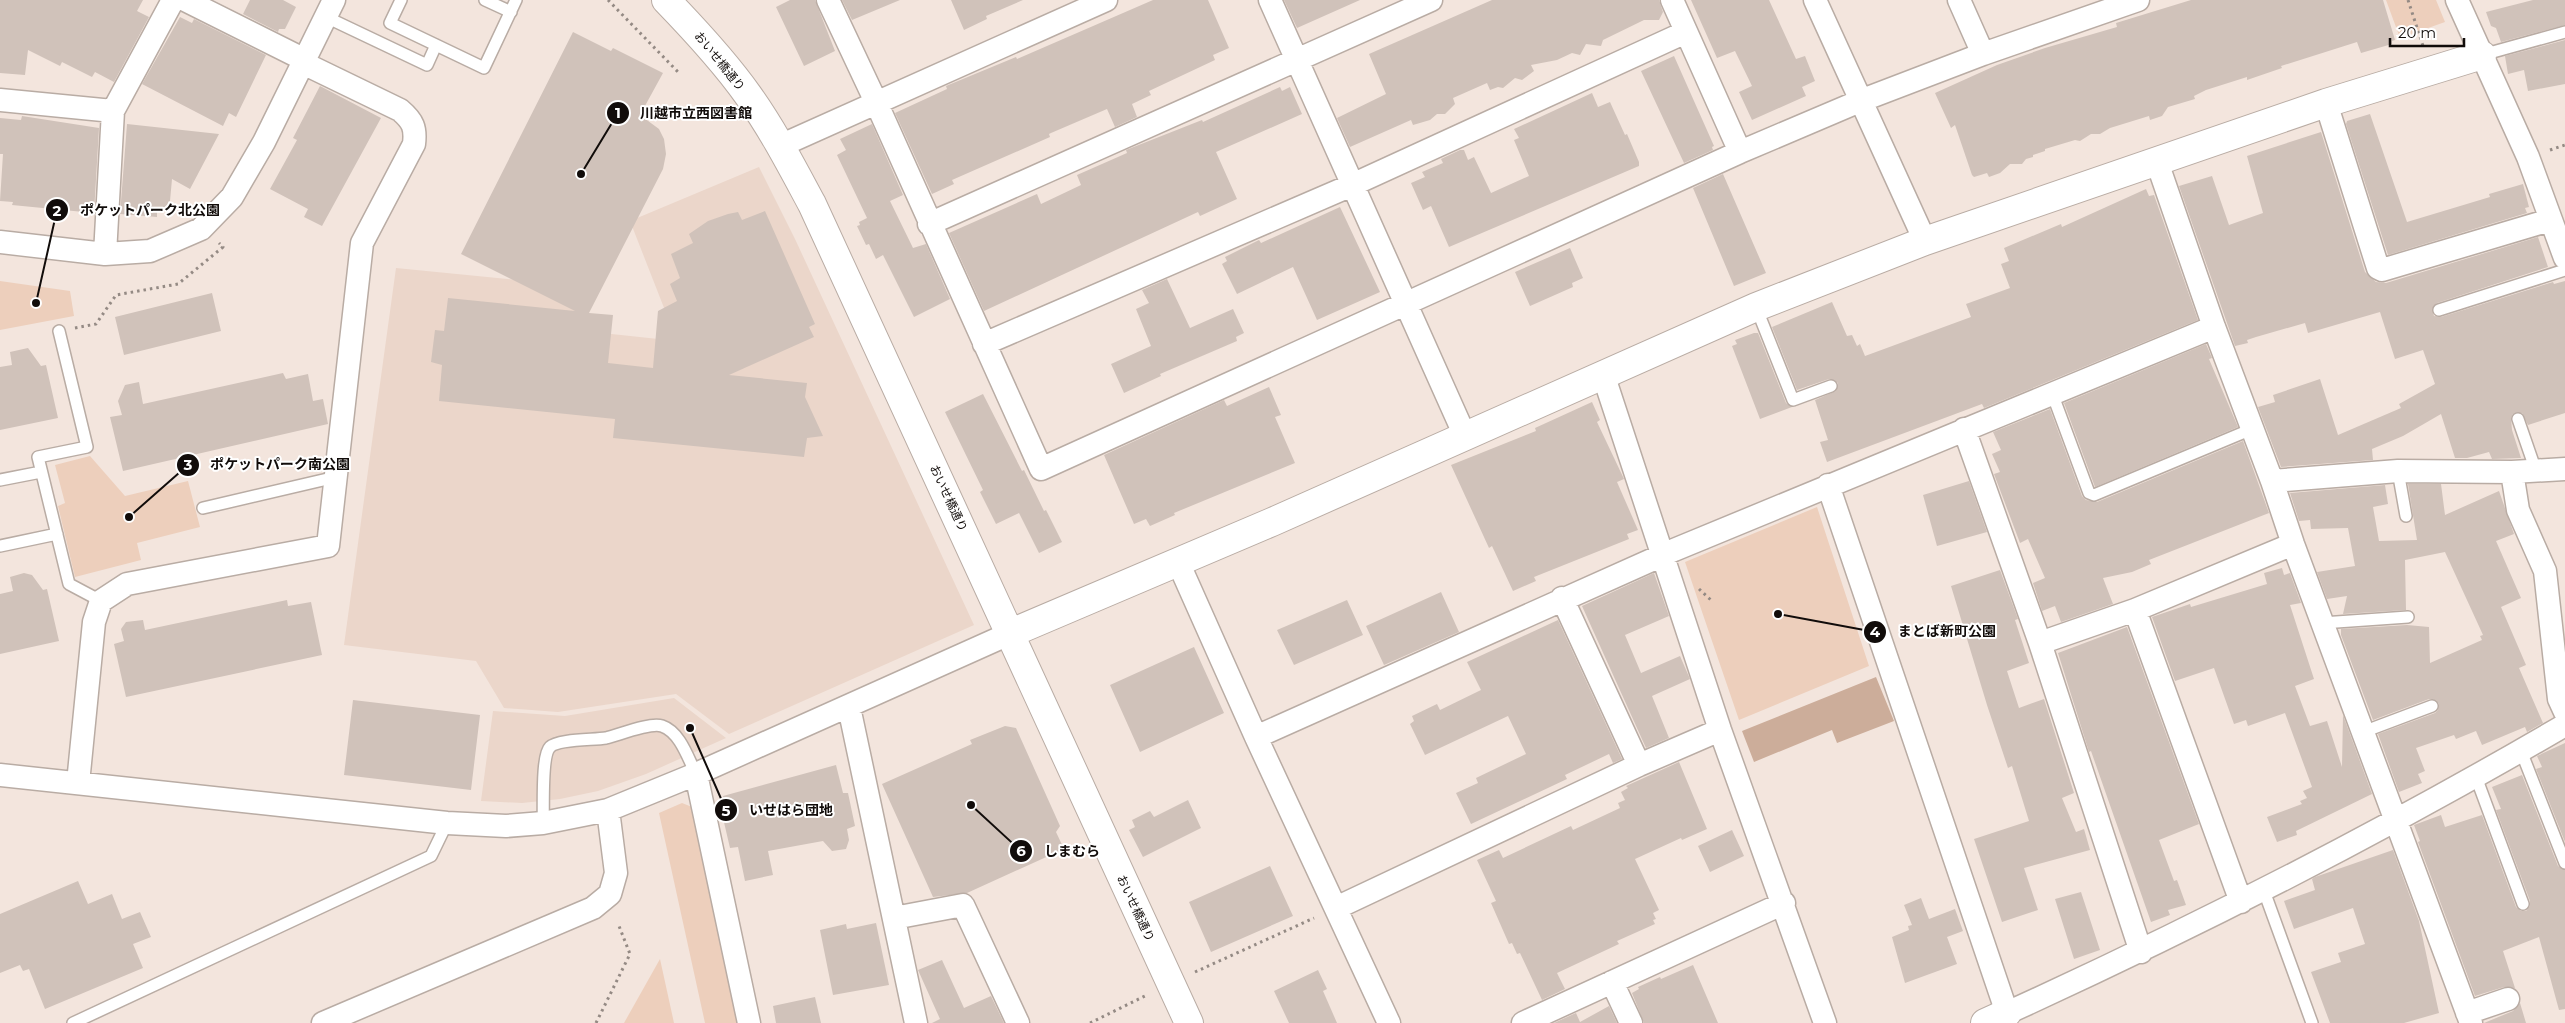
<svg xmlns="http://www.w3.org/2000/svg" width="2565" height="1023" font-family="Montserrat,'Noto Sans JP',sans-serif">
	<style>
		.built { fill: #ebd6ca }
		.green { fill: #edcfbc }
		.forest { fill: #ccad9a }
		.building { fill: #d0c2ba }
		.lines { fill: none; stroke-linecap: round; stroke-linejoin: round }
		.service-casing { stroke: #b9aca4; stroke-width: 14 }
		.minor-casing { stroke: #b9aca4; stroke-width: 25 }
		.tertiary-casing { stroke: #b9aca4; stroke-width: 30 }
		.path { stroke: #948a84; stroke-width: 3; stroke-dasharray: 2.5 4; stroke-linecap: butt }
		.service { stroke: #fff; stroke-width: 11 }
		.minor { stroke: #fff; stroke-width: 22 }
		.tertiary { stroke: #fff; stroke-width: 28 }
		.labels { text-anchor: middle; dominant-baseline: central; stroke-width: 4; stroke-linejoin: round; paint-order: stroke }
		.street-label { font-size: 12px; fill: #110c0a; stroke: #fff }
		.leader { fill: none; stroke: #110c0a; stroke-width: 2 }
		.callout-dot { fill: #110c0a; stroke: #fff; stroke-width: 2 }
		.mark-label { font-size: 15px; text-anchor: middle; font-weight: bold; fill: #fff }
		.callout-label { font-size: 14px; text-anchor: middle; font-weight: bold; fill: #110c0a; stroke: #fff; stroke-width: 4; stroke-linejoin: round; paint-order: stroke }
	</style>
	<rect width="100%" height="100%" fill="#f3e5dd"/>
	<!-- built -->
	<path class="built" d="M759 167 795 239 974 625 729 734 676 694 558 712 504 708 476 661 344 645 396 268 578 286 574 330 677 341 630 221Z
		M674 698 726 738 646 774 598 791 560 799 522 803 481 801 493 711 565 716Z"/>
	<!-- green -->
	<path class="green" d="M2386 0H2436L2445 22 2400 38Z
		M0 281 70 291 74 316 0 330Z
		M90 456 125 496 188 481 200 527 137 543 141 560 75 577 58 506 65 503 55 465Z
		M1817 507 1869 666 1739 720 1685 562Z
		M682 803 692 807 740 1023H705L659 813Z
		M660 959 674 1023H624Z"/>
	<!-- forest -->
	<path class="forest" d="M1876 677 1894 721 1837 743 1832 730 1754 762 1742 731Z"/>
	<!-- building -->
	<path class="building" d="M0 0H143L137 11 149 17 114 82 95 72 92 77 62 62 60 66 28 50 25 75 0 73Z
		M250 0H283L296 7 285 29H279L278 32 243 14Z
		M790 0H815L835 51 804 66 776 7Z
		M842 0H900L852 20Z
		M951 0H1023L986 16 987 19 964 30Z
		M1153 0H1208L1229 48 1213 55 1215 60 1149 91 1151 95 1132 104 1137 117 1115 127 1107 109 1051 133 1049 134 1050 137 952 180 954 184 932 194 895 113 947 89 946 86 1016 57 1017 59Z
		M1284 0H1360L1297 28Z
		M1492 0H1659L1663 12 1659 20H1644L1603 40 1601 46 1586 44 1580 55 1572 53 1557 60 1531 65 1534 71 1522 80 1515 78 1503 88 1498 87 1490 90 1487 83 1453 98 1455 104 1445 114H1437L1430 120 1413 125 1411 120 1350 147 1337 118 1386 94 1369 54Z
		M1691 0H1769L1796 59 1805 56 1815 81 1802 87 1806 96 1752 120 1739 92 1752 86 1735 51 1717 58Z
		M2191 0H2383L2395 40 2392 41V44L2361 53 2357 42 2281 66 2282 68 2247 80V77L2206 90 2194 96 2195 99 2168 107 2162 116 2150 120 2149 116 2110 128 2100 134H2091L2080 141 2075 140 2045 149V151L2033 155V157L2026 159 2022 164H2010L2000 173 1989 177 1987 173 1974 177 1972 175 1955 125 1951 128 1935 93 1997 65 2045 48 2117 27 2116 23Z
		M2533 0H2565V25L2501 42 2496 28 2491 26 2486 12Z
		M180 17 192 23 194 19 266 55 236 117 229 113 223 126 142 84Z
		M573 32 611 51 613 48 663 73 640 115 659 129 664 139 666 154 663 169 589 313 613 315 608 363 653 368 658 311 677 301 670 284 680 278 671 254 693 243 689 234 708 221 728 214 738 212 742 220 765 211 815 324 809 327 814 337 729 375 807 383 805 397 823 436 807 438 804 457 613 438 615 419 439 401 442 365 431 362 435 330 444 331 448 298 575 311 461 254Z
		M2565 40V84L2528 91 2524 70 2508 74 2505 56Z
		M1674 56 1714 146 1712 147 1713 150 1684 163 1641 71Z
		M320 86 381 118 322 226 304 217 308 209 270 189 297 140 293 138Z
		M1280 87 1282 91 1290 87 1302 114 1216 152 1237 199 1200 216 1198 212 984 311 949 233 1037 194 1041 204 1081 185 1077 175 1127 153 1126 150 1202 120 1203 122Z
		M1592 93 1598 107 1610 102 1625 135 1627 134 1639 162V166L1449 247 1431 206 1423 210 1411 183 1425 177 1422 172 1443 163 1441 159 1460 150H1464L1468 160 1474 157 1491 193 1529 176 1514 140 1519 138 1514 129Z
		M2370 114 2407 222 2490 197 2489 194 2523 184 2529 207 2525 208 2527 213 2388 255 2346 124 2347 121Z
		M22 116 99 128 94 213 12 205 13 202 0 201 3 154H0V118L21 120Z
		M127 124 219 134 190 189 172 179 169 212 157 211V217L120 214Z
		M872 124 903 195 890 201 913 248 926 244 950 299 914 317 883 255 876 259 869 244 866 245 857 226 860 225 859 222 867 218 837 155 846 150 840 139Z
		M2321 132 2365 272 2376 282 2386 283 2538 237 2548 267 2437 303 2432 309 2434 316 2441 317 2553 282 2554 284 2565 281V413L2528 425 2522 413 2513 414 2511 418 2512 430 2521 458 2492 459 2489 452 2467 458H2455L2441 414 2403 436 2372 449 2373 460 2281 467 2258 407 2275 402 2273 395 2320 379 2338 435 2401 408 2399 404 2435 384 2423 350 2395 359 2380 312 2308 333 2305 323 2256 337 2247 340 2248 343 2235 346 2179 186 2212 176 2229 225 2263 213 2247 156Z
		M1723 174 1766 273 1734 286 1693 188Z
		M2146 189 2149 196 2154 195 2198 320 1984 408 1982 404 1827 462 1820 442 1828 440 1815 400 1836 391 1838 383 1829 379 1797 390 1772 327 1832 302 1847 336 1852 335 1857 346 1860 344 1865 356 1971 317 1966 304 2010 288 2001 264 2009 261 2004 248 2061 224 2062 227Z
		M1340 207 1380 292 1317 320 1293 267 1237 294 1222 264 1227 261 1225 257 1259 240 1261 243Z
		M1570 248 1583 278 1572 283 1573 287 1530 306 1515 272Z
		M1167 279 1190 328 1233 309 1244 333 1236 337 1237 341 1160 374 1161 376 1124 393 1111 364 1151 346 1136 309 1149 303 1142 290Z
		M212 293 221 331 124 355 115 317Z
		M1754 333H1758L1786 403 1792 407 1760 419 1732 346 1737 344 1735 340Z
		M2206 344 2212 358 2209 359 2238 427 2095 487 2064 403Z
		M28 348 41 366 46 365 58 418 0 430V367L12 365 10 352Z
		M283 373 286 379 308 374 313 401 323 399 328 424 123 471 110 417 122 415 118 401 125 385 139 382 143 404Z
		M1269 387 1281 415 1275 417 1295 463 1174 513 1175 515 1150 526 1146 519 1134 524 1104 455 1224 400 1227 406Z
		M983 394 1022 471 1024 470 1044 511 1046 510 1062 542 1039 553 1019 513 996 524 980 492 983 490 945 412Z
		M1592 402 1600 420 1597 422 1624 479 1617 482 1638 530 1627 534 1629 539 1534 577 1536 581 1513 591 1492 546 1489 548 1451 465 1536 431 1535 428Z
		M2050 409 2082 496 2086 500 2097 502 2243 441 2269 513 2149 560 2151 564 2132 572 2103 578 2113 604 2061 622 2055 606 2042 611 2033 583 2045 578 2028 539 2020 543 1994 474 2000 472 1992 454 2001 450 1993 432Z
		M1969 481 1987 532 1937 546 1923 495Z
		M2408 484H2441L2445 515 2499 491 2514 534 2496 541 2521 598 2501 607 2526 665 2519 668 2543 723 2527 732 2525 727 2482 745 2476 731 2456 739 2454 735 2416 748 2425 771 2418 774 2422 783 2399 792 2378 734 2435 713 2438 710 2439 704 2436 700 2429 699 2373 720 2341 635V629L2407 625 2429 627 2430 663 2482 640 2480 636 2483 635 2445 552 2405 560 2406 610 2343 614 2347 596 2327 599 2317 572 2355 566 2348 528 2311 529 2310 520 2299 521 2290 493 2385 485 2388 504 2373 507 2379 541 2417 540Z
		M2282 568 2284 575 2290 573 2301 603 2290 605 2314 679 2295 686 2310 726 2327 721 2342 767 2343 715 2372 794 2296 831 2297 835 2277 842 2267 817 2302 804 2300 801 2307 798 2303 791 2312 787 2285 713 2248 726 2246 720 2234 724 2214 668 2175 681 2152 617 2190 604 2191 607 2267 584 2264 573Z
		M2000 570 2018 619 2015 620 2029 663 2007 671 2019 708 2044 699 2074 793 2062 798 2076 832 2084 829 2090 850 2024 868 2038 910 2002 922 1974 839 2029 821 2012 766 2008 768 1987 705 1951 586Z
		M24 573 32 575 43 590 47 589 59 641 0 654V594L13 591 10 577Z
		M1654 573 1669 616 1625 635 1641 673 1680 656 1690 679 1652 696 1669 738 1646 748 1582 606Z
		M1441 592 1459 632 1384 665 1366 626Z
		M287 600 288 606 311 602 322 655 126 697 114 644 124 641 121 629 126 622 143 620 145 630Z
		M1347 600 1363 635 1294 665 1277 630Z
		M1558 620 1622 759 1613 763 1609 754 1565 775 1567 779 1471 824 1456 793 1478 783 1476 778 1526 754 1508 716 1425 755 1410 724 1414 721 1412 716 1437 704 1440 710 1481 690 1467 662Z
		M2127 627 2199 824 2159 840 2174 881 2177 880 2186 905 2168 910 2170 915 2151 922 2091 751 2089 752 2058 653Z
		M1194 647 1224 713 1140 752 1110 685Z
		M353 700 480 715 471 790 344 775Z
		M1005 726 1016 728 1060 826 1056 832 1064 849 967 893 933 897 882 784 972 744 970 740Z
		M2565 743V842L2536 769 2542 767 2537 756Z
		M1679 762 1707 829 1682 840 1681 838 1635 859 1659 910 1653 913 1656 919 1653 920 1655 924 1617 941 1619 944 1557 973 1565 989 1542 1000 1520 953 1517 954 1512 943 1509 944 1491 903 1496 901 1477 860 1499 850 1503 858 1571 826 1573 830 1620 808 1618 803 1625 800 1621 792 1628 788 1626 786Z
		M836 765 843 793H848L855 826 847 829 849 840 846 849 832 851 823 841 768 851 773 875 745 881 738 847 730 848 723 818H727L723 796Z
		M2522 775 2558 866 2565 870V1009L2559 1010 2539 937 2503 951 2515 988 2504 987 2475 996 2418 842 2420 841 2414 825 2441 815 2445 827 2482 815 2516 907 2521 911H2526L2530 906V901L2496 810 2501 809 2492 787Z
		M1188 800 1201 828 1143 857 1129 830 1135 827 1132 820 1150 811 1154 817Z
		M1732 830 1744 856 1710 872 1698 846Z
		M2393 850 2419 921 2439 1013 2404 1023H2330L2311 972 2341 962 2338 953 2365 944 2353 908 2294 929 2284 901 2315 890 2312 879 2315 877Z
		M1270 866 1293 916 1211 952 1189 902Z
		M78 881 88 904 112 894 122 919 140 912 151 937 133 944 143 968 45 1009 29 969 23 971 20 965 0 973V914Z
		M2081 892 2100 950 2074 959 2055 899Z
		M1921 898 1929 919 1955 909 1963 931 1947 937 1957 964 1905 983 1892 937 1909 930 1908 926 1912 925 1904 905Z
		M876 923 889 985 833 995 820 930 846 924 847 929Z
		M942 960 964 1008 991 996 1004 1023H932L940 1019 918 970Z
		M1693 965 1718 1023H1644L1632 993 1639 989 1638 987 1660 977 1661 979Z
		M1318 970 1327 989 1323 991 1337 1023H1289L1274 991Z
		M815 997 821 1023H776L773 1006Z
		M2520 1003 2526 1023H2484L2513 1011Z
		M1609 1006 1617 1023H1554L1576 1013 1580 1022Z"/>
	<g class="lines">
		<!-- service casing -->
		<g class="service-casing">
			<path id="service" d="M401 0 390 23 484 68 516 0
				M485 0 511 12
				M326 17 427 65 436 45
				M2482 55 2565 32
				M1756 307 1793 400 1831 386
				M2439 310 2565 270
				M59 331 87 447 38 457 69 584 101 601
				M2052 393 2089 493 2094 495 2252 429
				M2518 419 2536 471
				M2398 471 2406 516
				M0 480 41 472
				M203 508 336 477
				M0 546 57 534
				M2322 623 2408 617
				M2363 732 2432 706
				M2521 751 2565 863
				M2476 777 2523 904
				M543 823C544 808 541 756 550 747 558 739 593 740 606 738 619 735 650 722 662 726 680 732 688 758 696 774
				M2264 891 2312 1023
				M73 1023 431 856 447 823"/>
		</g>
		<!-- minor casing -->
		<g class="minor-casing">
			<path id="minor" d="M185 0 305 60
				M828 0 876 102 1041 469 1740 152 1860 101 1983 54 2138 0
				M1270 0 1465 436
				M1672 0 1740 152
				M1815 0 1925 241
				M1959 0 1983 54
				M2457 0 2528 157 2565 258
				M0 100 113 111
				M2326 103 2378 268 2382 270 2550 220
				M780 146 1106 0
				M2157 162 2214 327 2272 481 2293 544 2471 1023
				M929 224 1431 0
				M0 242 105 254 150 251 201 229 232 197 264 142 334 0
				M105 254 113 111 173 0
				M984 344 1352 185 1686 32
				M1603 374 1720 730 1825 1023
				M1964 429 2040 643 2141 952
				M2512 472 2518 510 2545 571 2559 699 2565 712
				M2272 481 2398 471 2512 472 2565 469
				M1828 485 2007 1013C2198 926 2384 831 2565 725
				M1178 562 1256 737 1389 1023
				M1562 598 1639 765
				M2135 610 2293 544
				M2040 643 2135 610 2241 902
				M849 707 916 1023
				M1256 737 1674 550 2214 327
				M696 774 749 1023
				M0 775 447 823 506 826 543 823 608 810 696 774 1011 633
				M78 783 94 622 101 601 127 584 328 546 362 243 414 144C416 128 413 121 400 110L303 63
				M1336 908 1639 765 1720 730
				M894 918 963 905 1018 1023
				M1612 982 1631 1023
				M2467 1013 2508 999
				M323 1023 593 908 610 894 616 873 608 810
				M1523 1023 1784 903"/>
		</g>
		<!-- tertiary casing -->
		<g class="tertiary-casing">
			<path id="tertiary" d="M666 0C695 30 724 61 748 95 773 130 792 167 812 204L1189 1023
				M1011 633 1272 522 1756 307 1925 241 2326 103 2482 55
				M1985 1023 2007 1013"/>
		</g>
		<!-- path -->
		<path class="path" d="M608 0 680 74
			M2408 0 2423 46
			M2550 150 2565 145
			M75 328 96 324 116 295 178 284 223 247 219 243
			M1699 589 1712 601
			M1195 972 1314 918
			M596 1023 630 954 619 926
			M1090 1023 1147 995"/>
		<!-- service -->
		<use href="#service" class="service"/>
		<!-- minor -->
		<use href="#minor" class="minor"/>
		<!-- tertiary -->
		<use href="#tertiary" class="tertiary"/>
	</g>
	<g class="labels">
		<!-- street labels -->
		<g class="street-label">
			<text transform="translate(720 61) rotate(51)">おいせ橋通り</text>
			<text transform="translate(949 498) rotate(65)">おいせ橋通り</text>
			<text transform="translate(1136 908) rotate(65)">おいせ橋通り</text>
		</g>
	</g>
	<!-- callouts -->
	<path class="leader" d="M581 174L618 113M36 303L57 210M129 517L188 465M1778 614L1875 632M690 728L726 810M971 805L1021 851"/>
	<g class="callout-dot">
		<circle cx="581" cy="174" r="5"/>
		<circle cx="36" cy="303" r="5"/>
		<circle cx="129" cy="517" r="5"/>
		<circle cx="1778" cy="614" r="5"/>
		<circle cx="690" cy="728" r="5"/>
		<circle cx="971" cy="805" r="5"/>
		<circle cx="618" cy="113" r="12"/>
		<circle cx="57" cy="210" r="12"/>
		<circle cx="188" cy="465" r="12"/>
		<circle cx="1875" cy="632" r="12"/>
		<circle cx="726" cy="810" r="12"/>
		<circle cx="1021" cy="851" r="12"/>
	</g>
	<g class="mark-label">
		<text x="618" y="118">1</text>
		<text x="57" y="216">2</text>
		<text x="188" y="470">3</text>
		<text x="1875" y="637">4</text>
		<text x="726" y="816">5</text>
		<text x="1021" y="856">6</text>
	</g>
	<g class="callout-label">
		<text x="696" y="118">川越市立西図書館</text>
		<text x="150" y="215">ポケットパーク北公園</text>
		<text x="280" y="469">ポケットパーク南公園</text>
		<text x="1947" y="636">まとば新町公園</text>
		<text x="791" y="815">いせはら団地</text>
		<text x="1072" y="856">しまむら</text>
	</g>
	<!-- scale -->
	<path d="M2390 38v8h74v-8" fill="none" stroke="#110c0a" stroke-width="2.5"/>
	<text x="2398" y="38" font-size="15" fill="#110c0a" stroke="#ffffff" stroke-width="4" paint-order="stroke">20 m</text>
</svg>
